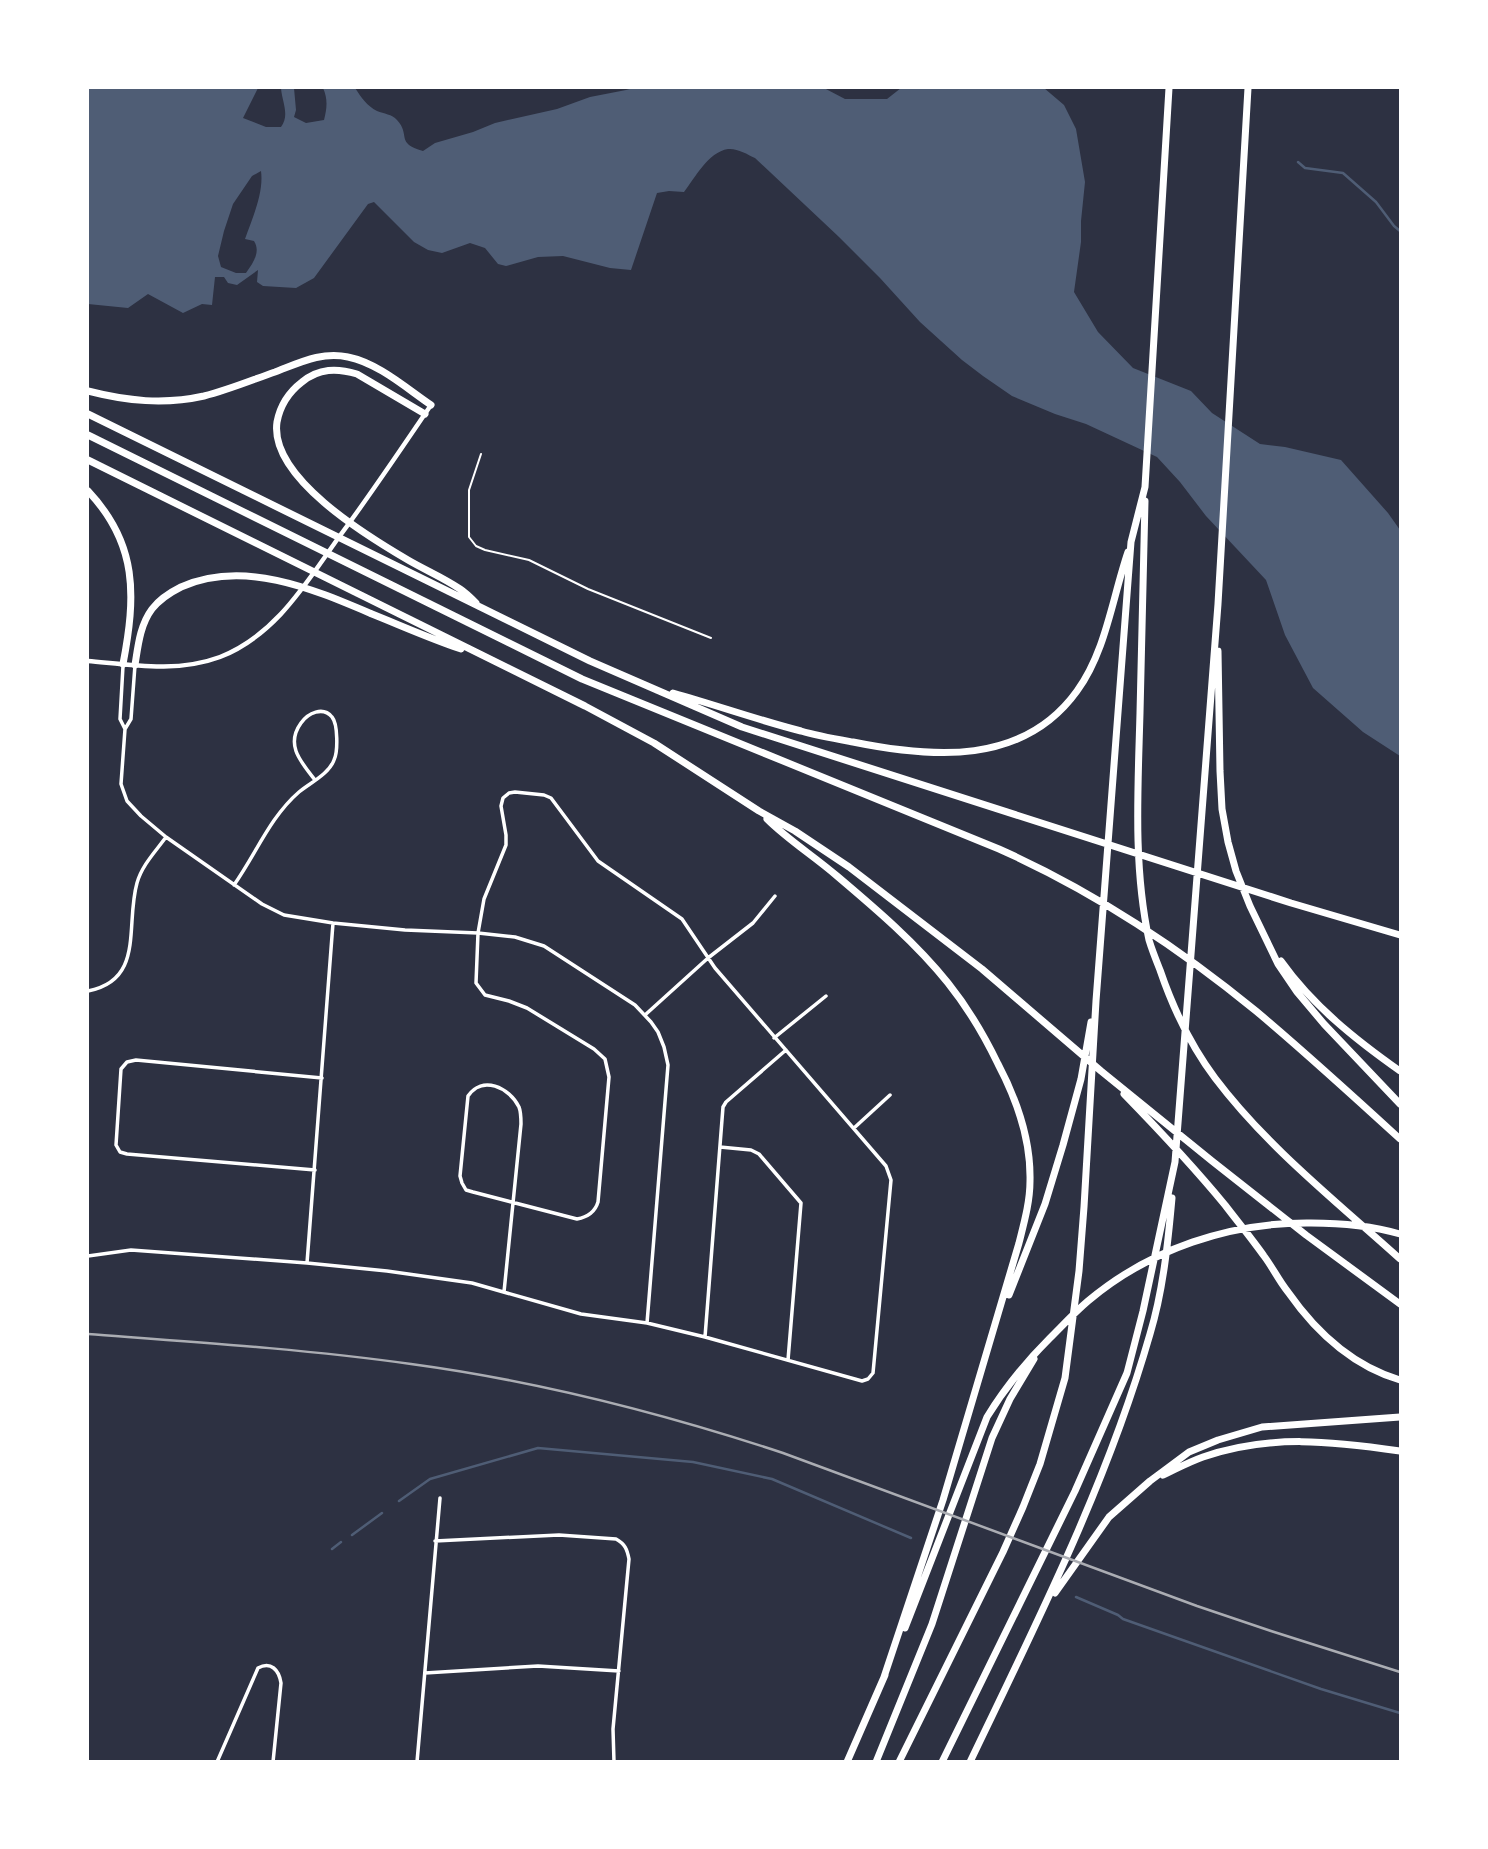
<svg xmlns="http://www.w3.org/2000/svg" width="1488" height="1849" font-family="'Space Grotesk',sans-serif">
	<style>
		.water { fill: #4f5d75; fill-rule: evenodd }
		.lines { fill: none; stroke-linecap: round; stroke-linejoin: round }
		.stream { stroke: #4f5d75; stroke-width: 2.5 }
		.service { stroke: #fff; stroke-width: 2 }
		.minor { stroke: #fff; stroke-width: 3.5 }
		.tertiary { stroke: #fff; stroke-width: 4.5 }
		.motorway { stroke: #fff; stroke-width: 7 }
		.rail { stroke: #abadb3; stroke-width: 2.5 }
	</style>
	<rect width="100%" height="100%" fill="#2d3142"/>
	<!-- water -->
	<path class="water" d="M88 88H258L243 118 266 127H281C290 115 282 102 281 88H294L296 110 294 117 306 123 324 120C327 108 328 99 323 88H355C361 97 367 106 377 111 384 114 392 114 397 120 411 135 395 143 423 151L435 143 473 132 495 123 557 109 590 97 626 90 633 88H824L845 99H887L901 88H1044L1064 105 1076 129 1085 182 1081 221V242L1074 292 1098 332 1133 368 1191 391 1212 413 1260 444 1285 447 1341 460 1388 513 1400 530V756L1363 732 1313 688 1285 635 1266 580 1206 516 1180 482 1157 457 1086 424 1055 414 1012 396 983 376 962 360 920 322 880 278 839 237 755 158C747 154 737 148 728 149 708 152 695 178 684 192L669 191 657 193 631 270 610 268 563 256 538 257 506 266 498 264 485 248 470 243 442 253 428 250 414 242 374 202 368 204 314 278 296 288 263 286 257 282 258 270 237 285 228 283 224 277H215L212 305 202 304 183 313 148 294 128 308 88 304ZM261 171C264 193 252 219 245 239L254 241C261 252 253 263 246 273H236L221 267 218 256 224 231 233 204 252 176Z"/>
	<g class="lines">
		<!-- stream -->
		<path class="stream" d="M1298 162 1305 168 1343 173 1376 202 1394 226 1400 231
			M399 1501 430 1479 538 1448 693 1462 772 1479 911 1538
			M352 1535 382 1513
			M332 1549 341 1542
			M1076 1597 1118 1615 1123 1619 1321 1689 1400 1713"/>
		<!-- service -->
		<path class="service" d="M481 454 469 490V537L476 546 485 550 529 560 588 589 711 638"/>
		<!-- minor -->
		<path class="minor" d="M135 665 131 719 125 729 121 784 127 801 141 816 166 837 262 904 284 915 333 923 405 930 478 933 515 937 544 946 635 1005 651 1022 658 1032 664 1047 668 1065 647 1323
			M123 666 120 719 125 729
			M234 885C256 854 270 817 299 792 310 783 329 774 334 760 338 752 338 724 332 717 323 706 308 713 301 723 285 745 301 762 315 780
			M88 991C145 980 125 925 137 883 142 865 156 851 166 837
			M645 1015 708 958 753 923 775 896
			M774 1038 826 996
			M854 1128 890 1095
			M720 1147 751 1150 759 1154 801 1203 788 1360
			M315 1170 127 1154 120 1152 116 1145 121 1069 127 1062 136 1060 322 1078
			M88 1256 131 1250 307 1263 387 1271 472 1283 581 1314 647 1323 705 1337 862 1381 868 1379 873 1373 891 1180 886 1166 715 968 682 919 598 861 551 798 544 795 515 792 509 793 503 798 501 806 506 835V845L484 899 478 933 476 983 485 995 509 1001 527 1008 594 1049 605 1059 609 1077 598 1202C595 1212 588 1217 577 1219L473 1192 466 1190 462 1183 460 1176 468 1096C482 1075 509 1087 519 1107 521 1112 521 1118 521 1124L504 1292
			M307 1263 333 923
			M705 1337 723 1107 726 1102 786 1050
			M435 1541 559 1535 616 1539C625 1544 627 1549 629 1559L613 1729 614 1762
			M425 1673 538 1666 619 1671
			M217 1762 258 1668C271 1661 279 1670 281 1683L273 1762
			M417 1762 440 1498"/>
		<!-- tertiary -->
		<path class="tertiary" d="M88 661C132 665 177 673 220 657 276 635 306 583 339 537 371 494 401 449 431 405"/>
		<!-- motorway -->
		<path class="motorway" d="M88 391C127 401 164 405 204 396 228 390 252 380 275 372 299 363 322 351 348 357 378 363 406 388 431 405
			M88 414 590 661 742 727 1291 903 1400 935
			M425 414 357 374C337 368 319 368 302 382 289 392 280 406 277 422 269 477 367 536 408 560 425 570 444 578 460 589 466 593 471 598 476 603
			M88 435 582 679 999 849C1091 890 1178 947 1256 1011 1305 1052 1353 1096 1400 1139
			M88 460 585 706 654 743 759 811 795 831 849 867 982 969 1101 1071 1212 1161 1306 1235 1400 1304
			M88 491C138 544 136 596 123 664
			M1145 501C1143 572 1142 643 1140 713 1138 789 1133 866 1149 940 1152 950 1156 960 1160 970 1173 1008 1191 1046 1215 1078 1267 1147 1337 1202 1400 1259
			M1218 651 1220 771 1222 809 1228 842 1236 871 1250 906 1278 964 1297 992 1324 1024 1400 1104
			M135 665C138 646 140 625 152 609 159 600 171 592 181 587 244 559 313 589 372 614 402 626 431 639 461 649
			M673 693C716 705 758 720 801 731 818 736 836 739 853 742 932 758 1023 766 1077 691 1106 651 1112 599 1128 552
			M767 819C788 840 814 856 837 876 876 909 916 943 948 983 968 1008 984 1035 998 1064 1017 1100 1031 1140 1030 1181 1030 1202 1024 1223 1019 1243L943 1500 884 1677
			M1281 961C1313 1006 1356 1040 1400 1071
			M1124 1094C1159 1130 1193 1166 1225 1205 1238 1222 1252 1239 1264 1256 1273 1268 1279 1281 1288 1292 1316 1332 1353 1366 1400 1380
			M1009 1295 1045 1204 1063 1145 1081 1079 1091 1022
			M1163 1475C1176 1469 1189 1462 1203 1457 1269 1434 1333 1441 1400 1451
			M1055 1593 1109 1517 1150 1481 1189 1452 1218 1440 1262 1427 1400 1417
			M905 1628 987 1417C1006 1386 1024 1364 1050 1338 1063 1325 1075 1312 1088 1301 1150 1249 1230 1222 1311 1223 1341 1223 1372 1226 1400 1234
			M847 1762 885 1675
			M876 1762 932 1624 992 1438 1010 1399 1034 1359
			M899 1762 1003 1552 1023 1507 1040 1464 1065 1378 1079 1271 1084 1207 1096 1001 1131 542 1145 487 1169 88
			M942 1762 1075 1491 1127 1373 1143 1311 1175 1162 1218 604 1248 88
			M970 1762C1037 1622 1107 1484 1150 1334 1163 1291 1168 1243 1172 1198"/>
		<!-- rail -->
		<path class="rail" d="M88 1334C195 1342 304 1349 411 1364 537 1381 662 1413 783 1453L1197 1606 1271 1631 1400 1672"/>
	</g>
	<!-- border -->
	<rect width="1488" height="1849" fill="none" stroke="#ffffff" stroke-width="178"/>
</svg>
